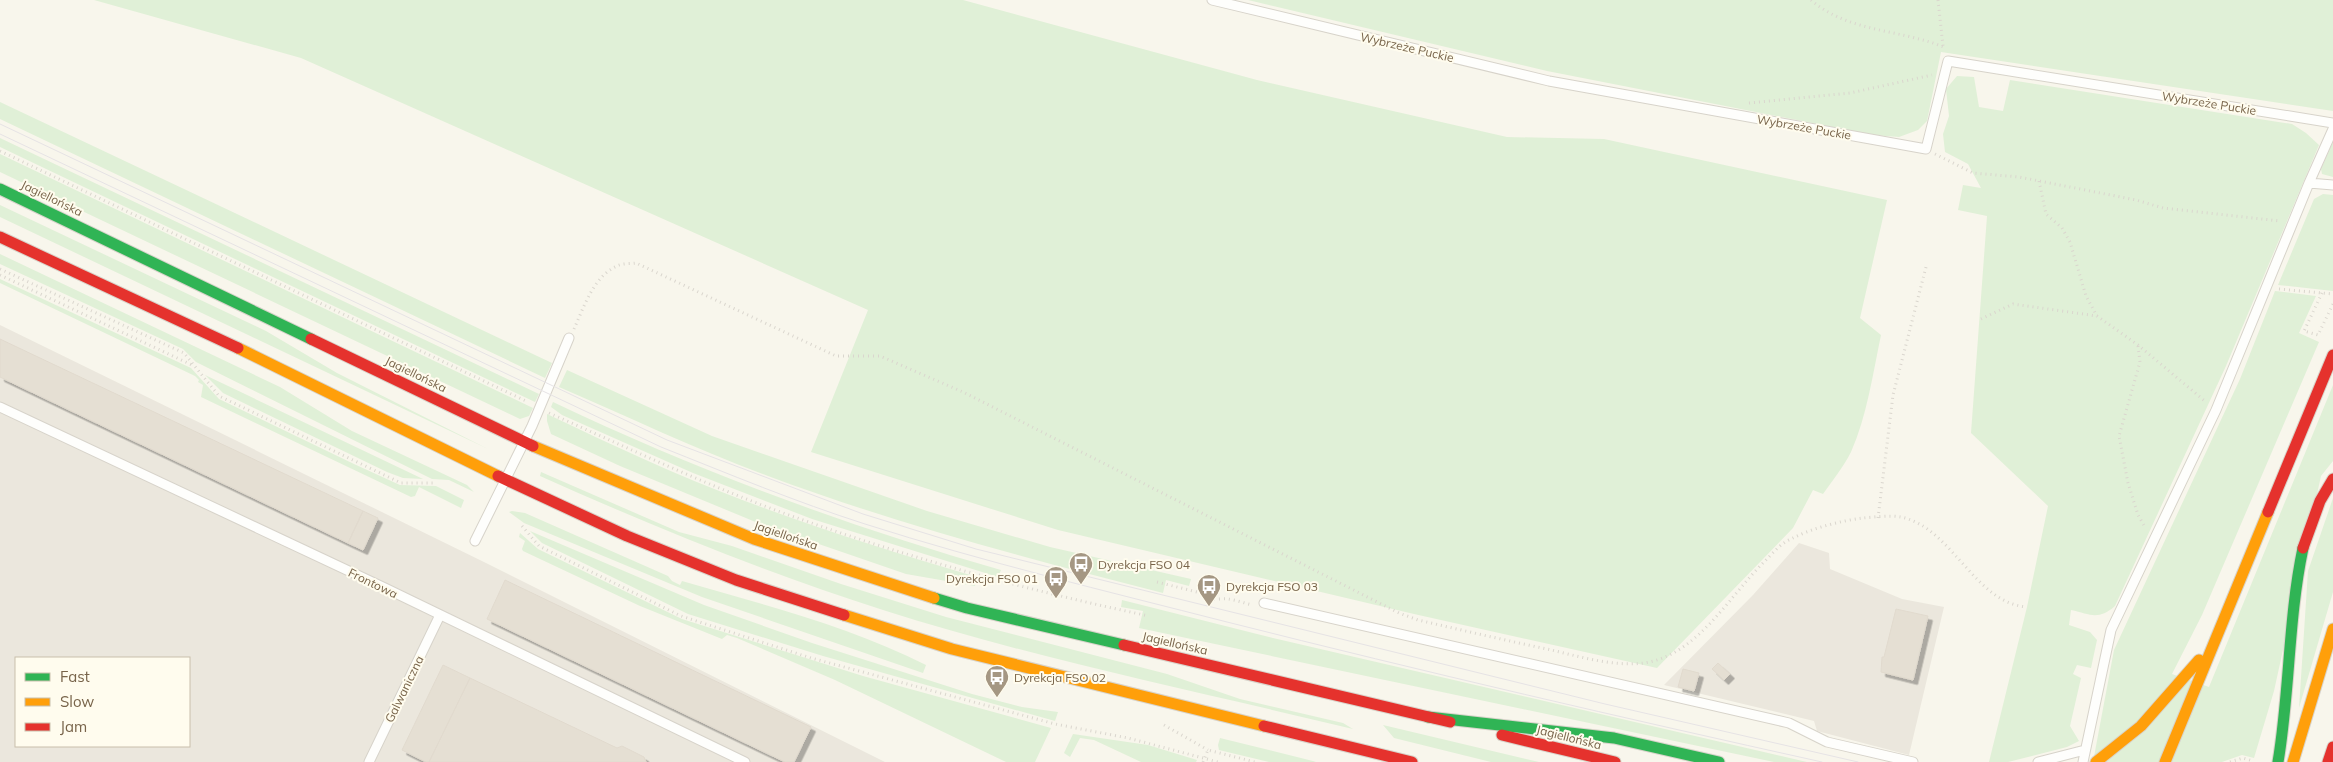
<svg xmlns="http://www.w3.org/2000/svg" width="2333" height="762" font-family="Mulish,sans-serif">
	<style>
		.industrial { fill: #ebe7dd; fill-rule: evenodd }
		.green { fill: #e0f0d7 }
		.building { fill: #e5dfd3; stroke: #e1dace; filter: url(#shadow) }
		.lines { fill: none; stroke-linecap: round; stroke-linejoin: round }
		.lane-casing { stroke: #d7d3ca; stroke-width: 11 }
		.fast-casing { stroke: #d8d3ca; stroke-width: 13 }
		.slow-casing { stroke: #d8d3ca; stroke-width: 13 }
		.jam-casing { stroke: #d8d3ca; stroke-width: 13 }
		.path { stroke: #dad6ce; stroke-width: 3; stroke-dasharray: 1 4; stroke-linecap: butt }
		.lane { stroke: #fefefc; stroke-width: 9 }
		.fast { stroke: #30b455; stroke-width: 11 }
		.slow { stroke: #ff9f0a; stroke-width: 11 }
		.jam { stroke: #e5322d; stroke-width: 11 }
		.tram { stroke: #e6e3e5; stroke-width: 1 }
		.labels { text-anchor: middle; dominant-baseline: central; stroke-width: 4; stroke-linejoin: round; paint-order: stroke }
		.street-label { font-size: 12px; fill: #78644a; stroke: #fffcee }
		.poi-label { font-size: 12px; fill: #78644a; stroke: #fffcee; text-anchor: start }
	</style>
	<defs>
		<filter id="shadow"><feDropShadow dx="4.5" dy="4.5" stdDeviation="0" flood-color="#0004"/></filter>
	</defs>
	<rect width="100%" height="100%" fill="#f8f6ec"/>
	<!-- industrial -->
	<path class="industrial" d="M0 325 486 563 885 762H0ZM16 658H189V746H16Z
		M1799 543 1829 553 1830 569 1902 599 1944 607 1909 755 1817 731 1814 721 1664 685 1753 595Z"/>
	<!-- green -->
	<path class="green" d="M94 0H963L1257 80 1507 137 1604 139 1887 200 1860 318 1881 335C1873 373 1867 416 1851 452 1844 466 1833 480 1823 494L1813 490 1793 528 1657 668 1414 614 1058 530 811 452 868 310 301 58Z
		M1248 0H2333V111L1941 52 1927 121 1918 130 1899 137 1873 135 1547 71Z
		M1957 76 1974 77 1979 107 2003 111 2010 80 2292 124 2306 133 2319 145 2226 366 2115 606C2098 621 2090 614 2071 610L2069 625 2090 632 2097 640 2091 668 2077 665 2073 674 2081 678 2070 726 2079 741 2067 747 2008 762H1989L2027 607 2048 506 1971 433 1987 216 1958 210 1963 185 1981 188 1968 164 1945 152 1943 134 1949 116 1946 89Z
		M0 102 552 363 545 378 0 119Z
		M0 138 539 394 535 402 0 147Z
		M2333 142V177L2322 174 2321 169Z
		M0 154 533 408 529 416 520 419 0 172Z
		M2323 194 2333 195V291L2278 285 2314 199Z
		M0 205 266 331 337 373 488 449 0 217Z
		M0 254 280 387 352 431 467 485 474 492 449 480 432 479 196 362 183 349 0 264Z
		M0 279 191 368 219 399 354 464 400 485 436 486 464 500 461 508 419 487 415 496 411 497 201 397 203 385 198 382 199 380 195 376 0 283Z
		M2275 291 2316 296 2299 333 2319 342 2202 615 2172 674 2209 687 2333 385V461L2321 476 2274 691 2254 758 2242 755 2222 762H2093L2114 650 2240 379Z
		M567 370 712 436 927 511 1050 547 1191 579 1189 586 1166 580 1163 593C1029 559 897 524 768 476 697 450 629 417 559 387Z
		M205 375 423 479 403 478 387 472 223 393Z
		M553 402C698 471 847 526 1001 570L998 577 812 519 693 473 562 415 551 407Z
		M547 414C612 445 678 476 745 501 822 530 899 554 977 577L975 586 906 574 758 523 620 466 551 434 547 421Z
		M541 472 679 532 732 546 841 584 946 617 1167 674 1240 699 1343 723 1353 729C1196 691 1037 659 883 610 766 573 652 526 540 476Z
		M2333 498V592L2299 708 2308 571Z
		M512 511 525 513 668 576 672 581 680 585 682 581C765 605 849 626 926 665L923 673 702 597 524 523 509 512Z
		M530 531 704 605 812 643 972 694 1022 707 1058 712 1055 721 823 656 688 614 542 543Z
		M520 533 538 549 682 619 863 676 1051 728 1035 762H1006L835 680 737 638 727 635 722 639 640 606 523 551 522 549 525 541 519 537Z
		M1122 600 1273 638 1807 762H1774L1139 628 1143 611 1121 607Z
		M1383 725 1539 762H1491L1394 738Z
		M1073 734 1148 745 1197 760 1196 762H1141L1094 740 1080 738 1070 757 1064 753Z
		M1220 738 1313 761 1316 762H1269L1219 750 1218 745Z"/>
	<!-- building -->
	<path class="building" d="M0 339 363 511 348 543 0 377Z
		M363 511 378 518 363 550 348 543Z
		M505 580 811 727 794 762H785L487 619Z
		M1896 609 1928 616 1913 680 1881 672 1882 657H1884Z
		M1718 663 1730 674 1724 680 1712 669Z
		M443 665 470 678 429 762H426L402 750Z
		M1683 669 1699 673 1694 691 1678 687Z
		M470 678 617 748 622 746 644 757 646 762H429Z"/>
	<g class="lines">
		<!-- lane casing -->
		<g class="lane-casing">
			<path id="lane" d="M1212 0 1549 81 1926 149 1948 61 2333 123
				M2309 183 2333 185
				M0 407 385 588 745 762
				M475 541 532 426 569 338
				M1264 603 1789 723 1827 742 1913 762
				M369 762 440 615
				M2038 762 2085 750
				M2083 762 2111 630 2216 410 2309 183 2333 129"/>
		</g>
		<!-- fast casing -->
		<g class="fast-casing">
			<path id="fast" d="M0 189 311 339
				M934 598 967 608 1124 645
				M1428 717 1614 738 1719 762
				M2278 762C2290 691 2288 619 2303 548"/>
		</g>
		<!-- slow casing -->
		<g class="slow-casing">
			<path id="slow" d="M238 348 498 476
				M533 446 754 539 934 598
				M844 615 952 649 1264 726
				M2096 762 2141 726 2199 660
				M2165 762 2268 512
				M2293 762 2333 629"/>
		</g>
		<!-- jam casing -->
		<g class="jam-casing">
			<path id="jam" d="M0 237 238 348
				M311 339 533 446
				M498 476 627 536 736 580 844 615
				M2268 512 2333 355
				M2303 548 2320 501 2333 479
				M1124 645 1450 722
				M1264 726 1412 762
				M1502 735 1615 762
				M2328 762 2333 747"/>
		</g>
		<!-- path -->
		<path class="path" d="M1811 0C1849 33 1902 29 1946 48
			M1938 0 1943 46
			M1749 103 1850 93 1932 75
			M0 151 528 402
			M1935 154 1973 173 2019 177 2136 200 2163 208 2280 221
			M2039 181 2046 214 2062 228 2070 242 2086 296 2097 316
			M0 269 184 353 219 396 401 483H436
			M0 275 192 365
			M2279 289 2333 294
			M2322 293 2304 331 2318 335 2333 304
			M1981 319 2013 304 2097 316 2138 345 2206 402
			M574 329C584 307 593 277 617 266 622 263 630 264 636 263L836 356H880L963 392 1399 613 1418 620C1461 630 1504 640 1547 649 1578 656 1612 667 1644 663 1698 655 1729 596 1765 561 1773 553 1781 543 1791 539 1812 528 1840 521 1863 518 1874 517 1890 515 1901 517 1953 528 1974 603 2027 607
			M2138 346 2140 362 2119 436 2128 483 2138 515 2145 527
			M549 413C633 450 716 490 803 520 916 560 1031 591 1149 616
			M1878 518 1893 395 1926 267
			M522 526 539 546 681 616 811 658 1055 724 1128 738 1218 762
			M1157 582 1201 593C1208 602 1219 598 1228 599 1236 600 1244 603 1252 605
			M1164 725 1208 750
			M1203 762 1208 750 1255 762
			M2230 762 2243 758 2253 761"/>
		<!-- lane -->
		<use href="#lane" class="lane"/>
		<!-- fast -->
		<use href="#fast" class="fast"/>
		<!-- slow -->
		<use href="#slow" class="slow"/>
		<!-- jam -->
		<use href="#jam" class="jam"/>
		<!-- tram -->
		<path class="tram" d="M0 124 667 440 863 514 976 549 1605 704 1858 762
			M0 134 661 447C729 474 796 502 865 524 984 562 1106 591 1227 622 1425 672 1623 718 1822 762"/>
	</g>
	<!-- icons -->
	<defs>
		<g id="bus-pin" transform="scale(1.25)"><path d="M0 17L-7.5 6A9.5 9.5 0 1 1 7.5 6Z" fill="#a59783" stroke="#fffcee"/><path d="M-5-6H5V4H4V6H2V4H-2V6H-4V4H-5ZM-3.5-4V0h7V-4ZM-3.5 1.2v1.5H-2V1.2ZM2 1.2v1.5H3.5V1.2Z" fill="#fff"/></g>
	</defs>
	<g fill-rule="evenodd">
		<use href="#bus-pin" x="1081" y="564"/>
		<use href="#bus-pin" x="1056" y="578"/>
		<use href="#bus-pin" x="1209" y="586"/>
		<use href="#bus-pin" x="997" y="677"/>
	</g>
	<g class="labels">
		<!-- street labels -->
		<g class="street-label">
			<text transform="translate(1407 47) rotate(13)">Wybrzeże Puckie</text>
			<text transform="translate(2209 103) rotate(9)">Wybrzeże Puckie</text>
			<text transform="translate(1804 127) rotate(10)">Wybrzeże Puckie</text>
			<text transform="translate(52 198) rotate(26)">Jagiellońska</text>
			<text transform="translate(416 374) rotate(26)">Jagiellońska</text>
			<text transform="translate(786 535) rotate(19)">Jagiellońska</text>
			<text transform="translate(373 583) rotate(26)">Frontowa</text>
			<text transform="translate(1175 643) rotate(13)">Jagiellońska</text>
			<text transform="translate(404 689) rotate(-64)">Galwaniczna</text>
			<text transform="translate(1569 737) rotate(14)">Jagiellońska</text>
		</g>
		<!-- poi labels -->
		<g class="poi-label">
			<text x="1098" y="564">Dyrekcja FSO 04</text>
			<text x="1038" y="578" text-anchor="end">Dyrekcja FSO 01</text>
			<text x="1226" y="586">Dyrekcja FSO 03</text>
			<text x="1014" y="677">Dyrekcja FSO 02</text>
		</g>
	</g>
	<!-- legend -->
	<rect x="15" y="657" width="175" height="90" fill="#fffcee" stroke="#c9bfac"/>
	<rect x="25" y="673" width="25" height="8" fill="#30b455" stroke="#c9bfac"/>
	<text x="60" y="682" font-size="15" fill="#78644a">Fast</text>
	<rect x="25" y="698" width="25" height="8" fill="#ff9f0a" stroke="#c9bfac"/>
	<text x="60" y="707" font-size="15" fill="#78644a">Slow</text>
	<rect x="25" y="723" width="25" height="8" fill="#e5322d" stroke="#c9bfac"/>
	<text x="60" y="732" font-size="15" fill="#78644a">Jam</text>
</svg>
